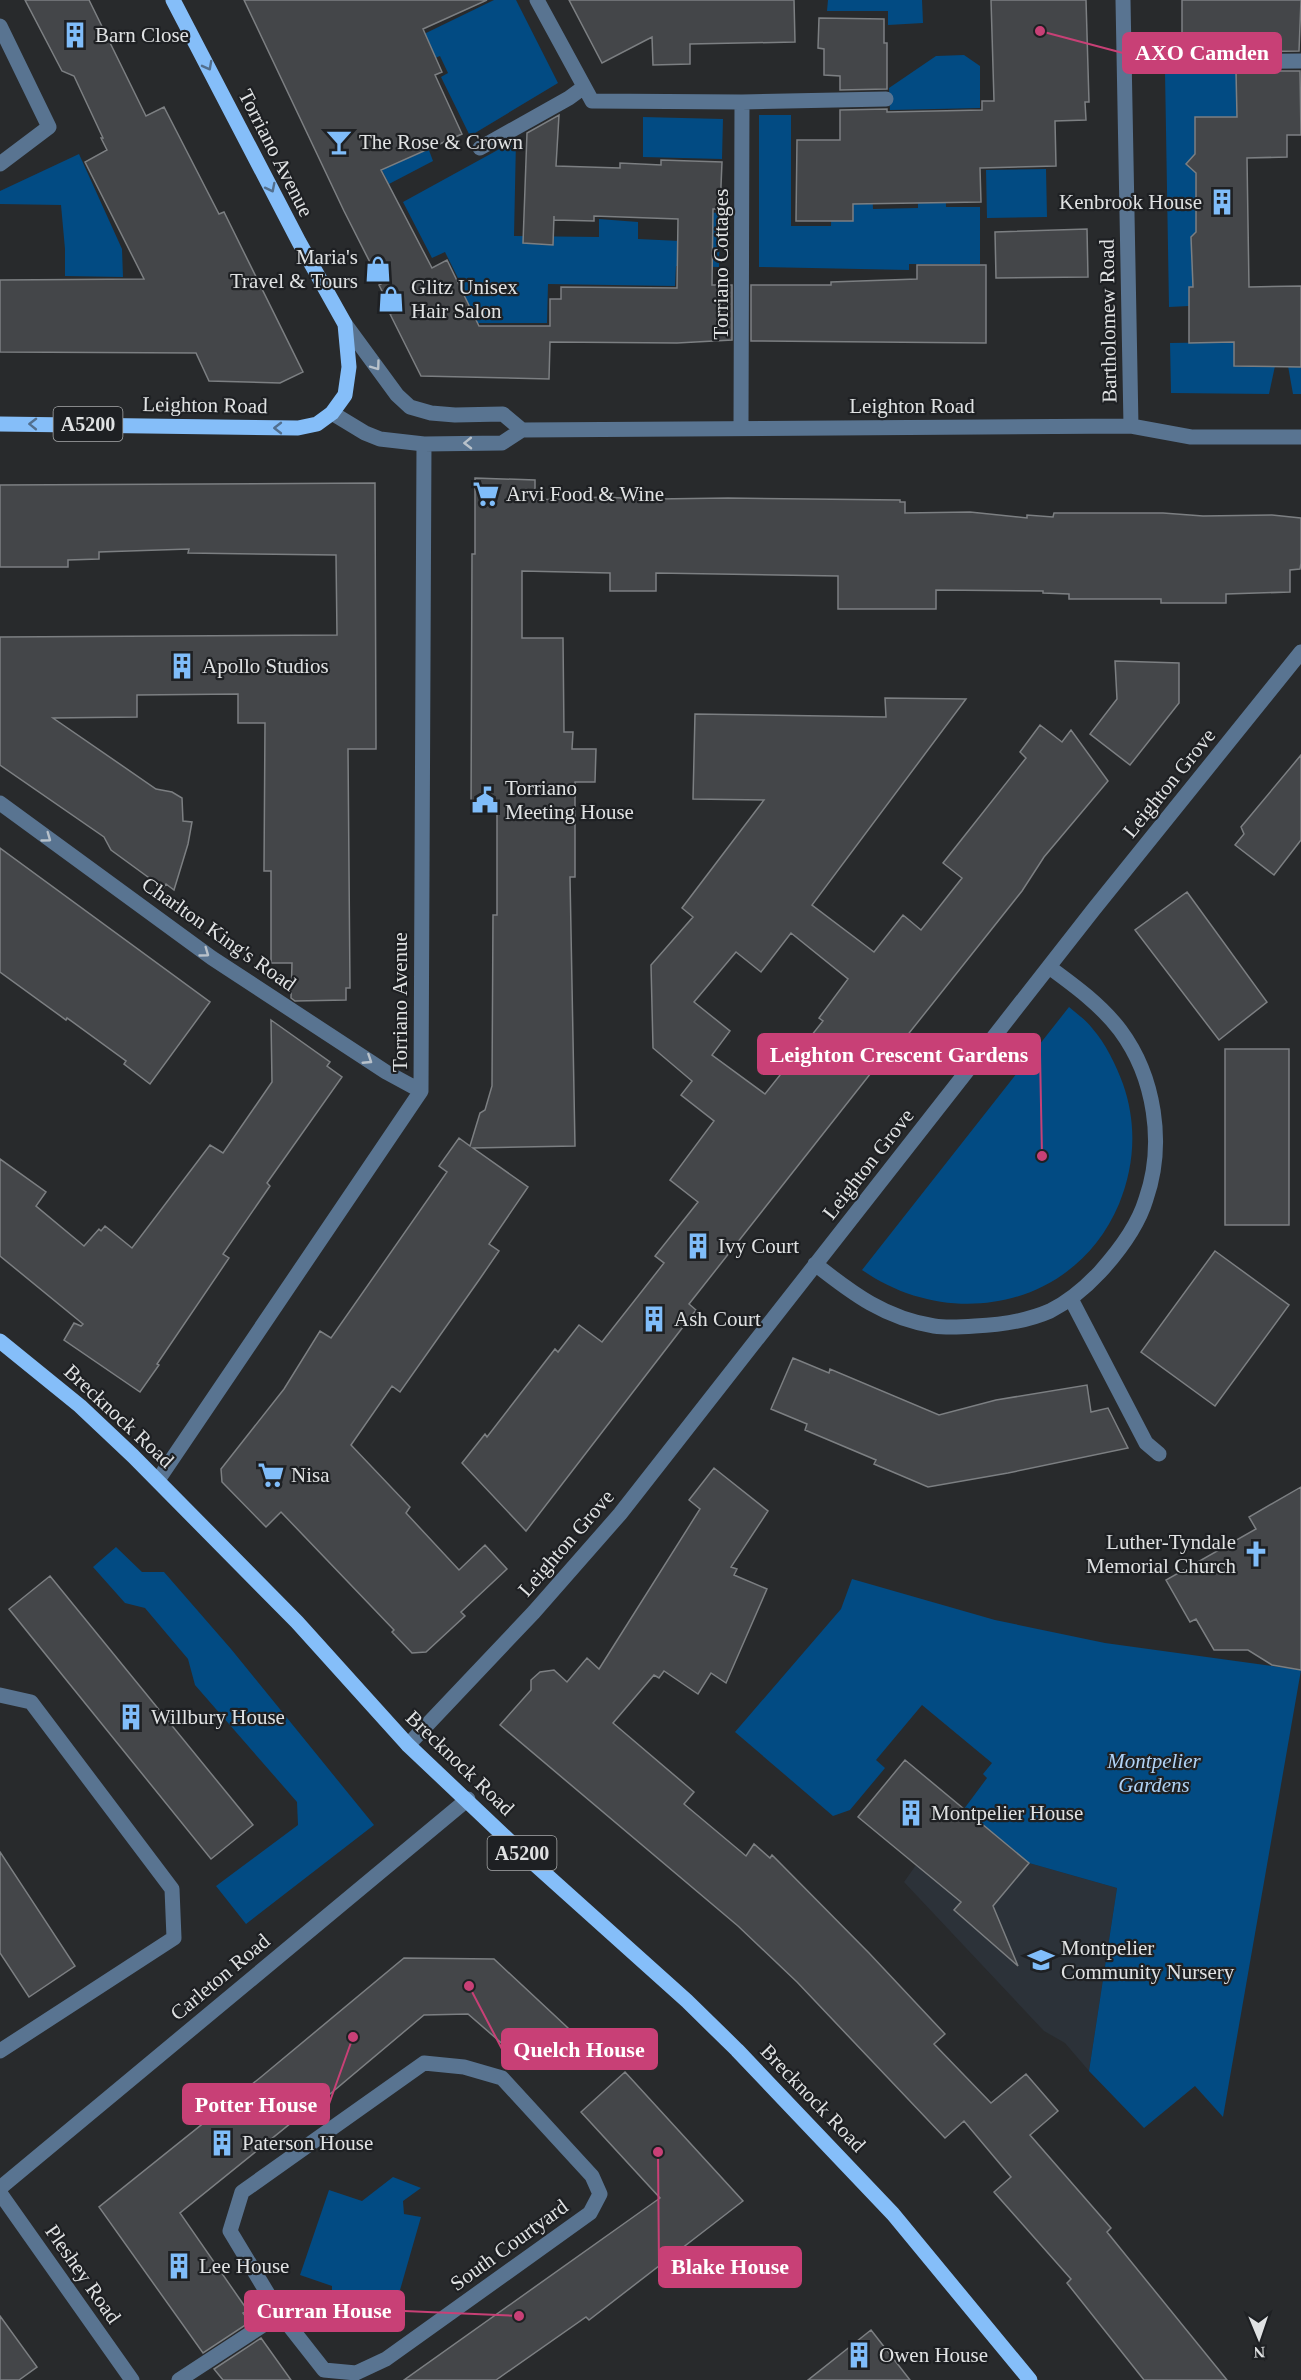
<svg xmlns="http://www.w3.org/2000/svg" width="1301" height="2380" font-family="Georgia,serif">
	<style>
		.built { fill: #2c3239 }
		.green { fill: #024b83 }
		.building { fill: #444649; stroke: #7c7f82; stroke-width: 1.5; fill-rule: evenodd }
		.lines { fill: none; stroke-linecap: round; stroke-linejoin: round }
		.minor { stroke: #597491; stroke-width: 15 }
		.major { stroke: #85bef9; stroke-width: 15 }
		.oneway { stroke: #526f8e }
		.oneway2 { stroke: #b8c1ca }
		.labels { text-anchor: middle; dominant-baseline: central; stroke-width: 4.5; stroke-linejoin: round; paint-order: stroke }
		.shield { fill: #1e2023; stroke: #a6a8a9; stroke-width: 1.5 }
		.shield-label { font-size: 20px; font-weight: bold; fill: #e0e2e3 }
		.poi-label { font-size: 21px; fill: #e0e2e3; stroke: #1e2023; text-anchor: start }
		.street-label { font-size: 21px; fill: #e0e2e3; stroke: #1e2023 }
		.park-label { font-size: 21px; font-style: italic; fill: #b1d3f6; stroke: #1e2023 }
		.leader { fill: none; stroke: #c84076; stroke-width: 2 }
		.callout-dot { fill: #c84076; stroke: #1e2023; stroke-width: 2 }
		.callout { fill: #c84076; stroke: #c84076; stroke-width: 2 }
		.callout-label { font-size: 22px; text-anchor: middle; font-weight: bold; fill: #fff }
	</style>
	<rect width="100%" height="100%" fill="#282a2c"/>
	<!-- built -->
	<path class="built" d="M1029 1863 1117 1888 1089 2071 1065 2043 1044 2031 904 1882 916 1865Z"/>
	<!-- green -->
	<path class="green" d="M494 0H516L558 83 470 136 441 77 448 73 440 56 435 58 424 34Z
		M828 0H922L923 23 888 25V11H827Z
		M964 55 980 66V108L890 110 889 88 936 56Z
		M1236 71 1237 117 1195 118 1196 232 1191 237 1197 287H1189V306L1169 307 1165 72Z
		M759 115H791V226H831L832 191 872 190 873 209 918 208 917 154 945 153 946 207H980V264H909V270L759 267Z
		M643 117 723 119 722 159 643 157Z
		M424 137 433 161 389 184 377 160Z
		M516 140 514 236 599 237V219L638 222V239L680 241 681 211 720 213 719 267 676 266 675 286 548 284 547 323H470L451 286 460 282 445 252 432 258 403 202Z
		M79 154 122 249 123 277 65 276V249L61 205 0 204V191Z
		M1046 169 1047 217 987 218 986 170Z
		M1234 342V366H1275L1269 394 1171 393 1170 343Z
		M1288 366H1301V394H1293Z
		M1069 1007C1077 1014 1086 1020 1092 1028 1106 1044 1116 1065 1123 1084 1137 1124 1135 1165 1119 1204 1075 1308 951 1332 862 1270Z
		M116 1547 142 1572H164L231 1649 374 1825 246 1924 216 1886 298 1825 297 1802 195 1685 188 1659 145 1608 125 1603 93 1567Z
		M852 1579 995 1620 1105 1643 1301 1670 1223 2117 1195 2086 1144 2128 1089 2071 1117 1888 1029 1863 964 1809 987 1778 983 1774 992 1763 922 1705 876 1760 885 1768 850 1810 833 1816 735 1732 841 1609Z
		M393 2177 421 2188 403 2201 404 2214 421 2217 396 2304 365 2299 353 2304 340 2303 332 2291V2286L300 2275 329 2190 362 2201Z"/>
	<!-- building -->
	<path class="building" d="M25 0H89L146 116 164 107 219 214 224 212 303 372 280 383 209 381 196 353 0 352V280L144 279 85 162 107 150 101 138H103L74 76 62 71Z
		M244 0H487L423 29 442 72 435 75 462 134 381 170 432 268 447 260 479 326H550V299H561V287L677 288 678 219 594 216V221L554 220V216L553 245 523 243 527 133 559 115 556 166 620 168V163L661 165V160L722 162 720 209H713L712 285H732V340L677 343 550 342 549 379 421 376 390 314 393 313 379 285 381 284 344 211Z
		M569 0H794L795 42 690 44V64L653 65 652 37 602 63Z
		M991 0H1086L1089 102H1085L1086 120 1055 121 1056 166 980 168 981 202 853 204V221H796L797 140H840V110L887 109V112L982 110V101H994Z
		M1182 0H1301L1299 51 1236 52V38H1182Z
		M819 18 884 19V43H887V89L840 90V76L824 75V49L818 48Z
		M1236 71H1300L1301 135H1287V157L1247 158 1249 287 1301 286V367L1234 366V342L1189 343V287H1193L1191 237 1196 232V173L1186 164 1195 154V117H1237Z
		M1087 229 1088 277 996 278 995 232Z
		M917 265H986V343L751 341V285H831V282L917 279Z
		M475 478 535 480V500L605 497 656 500V499L728 498 900 500V502H905V513L970 512 1027 518V515L1053 517 1054 513H1163L1203 516 1272 515 1301 518V563L1300 569 1290 570V592L1226 594V603H1161V599H1069V594L1043 593V591L936 590V609H838V576L656 573V591H610V573L522 571V638H563L564 732H573L572 749H596L595 782H575V877H570L575 1146 473 1148 528 1187 489 1244 499 1251 479 1280 400 1392 392 1386 351 1445 410 1507 406 1513 459 1570 485 1545 507 1569 461 1612 465 1616 426 1652 412 1653 392 1632 394 1630 281 1512 266 1527 222 1482 221 1469 284 1389 320 1331 331 1338 447 1172 439 1166 459 1138 470 1146 480 1113 485 1110 492 1086 493 915H497V814L471 813 472 554H475Z
		M375 483 376 749H348L350 988H346V1000L295 1001 291 998 292 963H271V871H264L265 723H238V694L137 695V717L53 718 156 789 172 792 182 798 183 821 192 822 188 844 174 890 166 884 163 888 111 850 104 837 0 765V637L337 635 336 555 188 553 189 549 99 552V559L68 560V567H0V485Z
		M1115 661 1179 663V703L1130 765 1090 734 1117 699Z
		M885 698 966 699 812 905 874 952 903 915 921 930 962 878 943 863 1026 758 1020 752 1040 725 1062 742 1071 730 1108 781 1044 857 1022 891 902 1042 901 1041 881 1066 878 1064 689 1304 696 1310 526 1531 462 1463 485 1434 487 1437 555 1349 558 1352 579 1325 602 1342 664 1263 655 1256 698 1202 670 1180 714 1121 681 1095 692 1081 653 1048 651 965 693 917 682 908 764 800 693 799 695 714 886 717ZM791 933 848 979 819 1018 823 1021 765 1094 712 1055 730 1031 694 1002 736 952 761 972Z
		M1301 755V840L1274 875 1235 845 1244 834 1241 827Z
		M0 848 210 1002 150 1084 124 1064 126 1061 67 1018 66 1020 0 972Z
		M1187 892 1267 1002 1219 1040 1135 930Z
		M271 1020 330 1062 327 1066 342 1077 267 1183 270 1186 223 1254 229 1258 157 1364 159 1365 140 1392 64 1340 74 1323 81 1326 83 1324 0 1256V1159L46 1192 36 1206 84 1246 99 1229 101 1231 105 1226 132 1248 210 1145 223 1153 272 1082Z
		M1225 1049H1289V1225H1225Z
		M1215 1251 1289 1305 1215 1406 1141 1352Z
		M793 1358 829 1373 830 1369 939 1415 996 1400 1087 1385 1091 1412 1108 1408 1128 1448 1008 1473 928 1487 874 1464 876 1460 805 1430 807 1424 771 1409Z
		M714 1468 768 1511 731 1567 737 1569 734 1575 767 1589 726 1683 711 1673 698 1694 664 1671 659 1678 654 1675 613 1723 694 1792 684 1804 746 1856 754 1844 770 1858 772 1855 869 1953 945 2034 934 2044 991 2103 1026 2074 1058 2111 1030 2135 1111 2228 1107 2232 1227 2380H1144L1067 2283 1071 2279 994 2192 1011 2177 964 2121 945 2138 797 1982 738 1926 500 1725 531 1690V1680L540 1672 554 1670 567 1682 587 1658 599 1669 700 1509 689 1500Z
		M1301 1487V1670L1272 1665 1248 1650H1214L1196 1619 1190 1622 1166 1580 1256 1529 1249 1517Z
		M50 1576 253 1825 211 1859 9 1609Z
		M905 1760 1029 1863 993 1906 1018 1966 954 1910 961 1902 858 1817Z
		M0 1852 75 1966 29 1997 0 1953Z
		M404 1958 494 1959 568 2028 528 2066 468 2014 424 2015 318 2104 317 2102 180 2213 248 2311 243 2313 250 2322 203 2353 99 2207 261 2077Z
		M625 2072 743 2201 589 2320 586 2317 496 2380H404L660 2198 581 2112Z
		M0 2316 37 2367 19 2380H0Z
		M871 2330 910 2380H808Z
		M261 2338 291 2380H223L214 2369Z"/>
	<g class="lines">
		<!-- minor -->
		<path class="minor" d="M537 0 592 101 742 102 741 427
			M1123 0 1131 426
			M0 26 49 127 0 164
			M1125 62 1301 61
			M742 102 886 99
			M480 148 569 98 584 87
			M345 324 397 395 410 407 431 413 455 415 503 414 522 430
			M332 413 365 433 380 439 424 444 502 443 522 430 1131 426 1191 437H1301
			M0 803 212 958 386 1072 421 1091
			M815 1264C853 1294 885 1318 934 1326 947 1328 962 1327 975 1326 1000 1325 1027 1321 1050 1311 1070 1301 1086 1287 1100 1272 1119 1251 1138 1226 1146 1199 1165 1144 1155 1077 1120 1030 1101 1005 1075 986 1049 967
			M1071 1299 1146 1443 1159 1454
			M158 1480 421 1091 424 444
			M0 1695 31 1702 172 1889 174 1938 0 2051
			M408 1745 534 1612 620 1514 1094 909 1301 652
			M424 2063 464 2067 502 2078 592 2176 600 2194 590 2213 386 2359 356 2373 324 2370 280 2314 230 2231 242 2192Z
			M0 2188 468 1799
			M0 2193 132 2380
			M179 2380 280 2314"/>
		<!-- major -->
		<path class="major" d="M0 424 298 428 317 424 332 413 345 395 349 367 345 324 299 242 173 0
			M0 1341 80 1406 133 1456 297 1622 408 1745 521 1852 687 2001 737 2050 893 2214 1030 2380"/>
	</g>
	<!-- one-way arrows -->
	<defs><path id="oneway-chevron" d="M-2-3.5L2.5 0L-2 3.5" fill="none" stroke-width="1.6" stroke-linecap="round" stroke-linejoin="round" transform="scale(1.5)"/></defs>
	<g class="oneway">
		<use href="#oneway-chevron" transform="translate(208 66) rotate(62)"/>
		<use href="#oneway-chevron" transform="translate(271 188) rotate(63)"/>
		<use href="#oneway-chevron" transform="translate(33 424) rotate(-179)"/>
		<use href="#oneway-chevron" transform="translate(278 428) rotate(-180)"/>
	</g>
	<g class="oneway2">
		<use href="#oneway-chevron" transform="translate(376 366) rotate(54)"/>
		<use href="#oneway-chevron" transform="translate(468 443) rotate(179)"/>
		<use href="#oneway-chevron" transform="translate(47 838) rotate(36)"/>
		<use href="#oneway-chevron" transform="translate(205 953) rotate(36)"/>
		<use href="#oneway-chevron" transform="translate(368 1060) rotate(33)"/>
	</g>
	<!-- icons -->
	<defs>
		<g id="building-bare" transform="scale(2.07)"><path d="M-4-6H4V6H1V3H-1V6H-4ZM-2.5-4.3h1.7v1.8h-1.7ZM.8-4.3h1.7v1.8H.8ZM-2.5-1h1.7V.8h-1.7ZM.8-1h1.7V.8H.8Z" fill="#80bdfa" stroke="#1e2023" stroke-width="2.5" paint-order="stroke"/></g>
		<g id="bar-bare" transform="scale(2.07)"><path d="M-6-5H6L.8 .8V4.5H3.5V6h-7V4.5H-.8V.8Z" fill="#80bdfa" stroke="#1e2023" stroke-width="2.5" paint-order="stroke"/></g>
		<g id="shop-bare" transform="scale(2.07)"><path d="M-5-2.5h2.3a2.7 3.5 0 0 1 5.4 0H5L5.5 6h-11ZM-1.5-2.5h3a1.5 2.3 0 0 0-3 0Z" fill="#80bdfa" stroke="#1e2023" stroke-width="2.5" paint-order="stroke"/></g>
		<g id="supermarket-bare" transform="scale(2.07)"><path d="M-6-5.5h2.5l.6 2H6L4.5 2H-2.5L-4.4-4H-6ZM-1.5 3.2a1.3 1.3 0 1 0 .1 0ZM3 3.2a1.3 1.3 0 1 0 .1 0Z" fill="#80bdfa" stroke="#1e2023" stroke-width="2.5" paint-order="stroke"/></g>
		<g id="civic-bare" transform="scale(2.07)"><path d="M-.6-6.5H3V-4.5H.6V-3L4-1V1h2V6H-6V1h2V-1L-.6-3ZM-1.2 2.5V6h2.4V2.5Z" fill="#80bdfa" stroke="#1e2023" stroke-width="2.5" paint-order="stroke"/></g>
		<g id="church-bare" transform="scale(2.07)"><path d="M-1.2-6h2.4v3.5h3.3v2.4h-3.3V6h-2.4V-.1h-3.3v-2.4h3.3Z" fill="#80bdfa" stroke="#1e2023" stroke-width="2.5" paint-order="stroke"/></g>
		<g id="school-bare" transform="scale(2.07)"><path d="M0-5L7-2L0 1L-7-2ZM-4 1L0 2.5L4 1V4Q0 6-4 4Z" fill="#80bdfa" stroke="#1e2023" stroke-width="2.5" paint-order="stroke"/></g>
	</defs>
	<g fill-rule="evenodd">
		<use href="#building-bare" x="75" y="35"/>
		<use href="#bar-bare" x="339" y="142"/>
		<use href="#building-bare" x="1222" y="202"/>
		<use href="#shop-bare" x="378" y="269"/>
		<use href="#shop-bare" x="391" y="299"/>
		<use href="#supermarket-bare" x="486" y="494"/>
		<use href="#building-bare" x="182" y="666"/>
		<use href="#civic-bare" x="485" y="800"/>
		<use href="#building-bare" x="698" y="1246"/>
		<use href="#building-bare" x="654" y="1319"/>
		<use href="#supermarket-bare" x="271" y="1475"/>
		<use href="#church-bare" x="1256" y="1554"/>
		<use href="#building-bare" x="131" y="1717"/>
		<use href="#building-bare" x="911" y="1813"/>
		<use href="#school-bare" x="1041" y="1960"/>
		<use href="#building-bare" x="222" y="2143"/>
		<use href="#building-bare" x="179" y="2266"/>
		<use href="#building-bare" x="859" y="2355"/>
	</g>
	<g class="labels">
		<!-- shield labels -->
		<g class="shield">
			<rect x="53.5" y="407" width="69" height="34" rx="4.5"/>
			<rect x="487.5" y="1836" width="69" height="34" rx="4.5"/>
		</g>
		<g class="shield-label">
			<text x="88" y="424">A5200</text>
			<text x="522" y="1853">A5200</text>
		</g>
		<!-- poi labels -->
		<g class="poi-label">
			<text x="95" y="35">Barn Close</text>
			<text x="359" y="142">The Rose &amp; Crown</text>
			<text x="1202" y="202" text-anchor="end">Kenbrook House</text>
			<text x="358" y="257" text-anchor="end">Maria's<tspan x="358" dy="24">Travel &amp; Tours</tspan></text>
			<text x="411" y="287">Glitz Unisex<tspan x="411" dy="24">Hair Salon</tspan></text>
			<text x="506" y="494">Arvi Food &amp; Wine</text>
			<text x="202" y="666">Apollo Studios</text>
			<text x="505" y="788">Torriano<tspan x="505" dy="24">Meeting House</tspan></text>
			<text x="718" y="1246">Ivy Court</text>
			<text x="674" y="1319">Ash Court</text>
			<text x="291" y="1475">Nisa</text>
			<text x="1236" y="1542" text-anchor="end">Luther-Tyndale<tspan x="1236" dy="24">Memorial Church</tspan></text>
			<text x="151" y="1717">Willbury House</text>
			<text x="931" y="1813">Montpelier House</text>
			<text x="1061" y="1948">Montpelier<tspan x="1061" dy="24">Community Nursery</tspan></text>
			<text x="242" y="2143">Paterson House</text>
			<text x="199" y="2266">Lee House</text>
			<text x="879" y="2355">Owen House</text>
		</g>
		<!-- street labels -->
		<g class="street-label">
			<text transform="translate(276 153) rotate(63)">Torriano Avenue</text>
			<text transform="translate(721 264) rotate(-90)">Torriano Cottages</text>
			<text transform="translate(1108 321) rotate(-91)">Bartholomew Road</text>
			<text transform="translate(205 405) rotate(1)">Leighton Road</text>
			<text x="912" y="406">Leighton Road</text>
			<text transform="translate(1169 783) rotate(-51)">Leighton Grove</text>
			<text transform="translate(219 934) rotate(35)">Charlton King's Road</text>
			<text transform="translate(400 1002) rotate(-90)">Torriano Avenue</text>
			<text transform="translate(868 1164) rotate(-52)">Leighton Grove</text>
			<text transform="translate(119 1416) rotate(43)">Brecknock Road</text>
			<text transform="translate(566 1543) rotate(-49)">Leighton Grove</text>
			<text transform="translate(460 1763) rotate(44)">Brecknock Road</text>
			<text transform="translate(220 1977) rotate(-40)">Carleton Road</text>
			<text transform="translate(813 2098) rotate(46)">Brecknock Road</text>
			<text transform="translate(509 2245) rotate(-36)">South Courtyard</text>
			<text transform="translate(83 2274) rotate(55)">Pleshey Road</text>
		</g>
		<!-- park labels -->
		<g class="park-label">
			<text x="1154" y="1761">Montpelier<tspan x="1154" dy="24">Gardens</tspan></text>
		</g>
	</g>
	<!-- callouts -->
	<path class="leader" d="M1040 31L1123 53M1042 1156L1040 1054M469 1986L502 2049M353 2037L329 2104M658 2152L659 2267M519 2316L404 2311"/>
	<g class="callout-dot">
		<circle cx="1040" cy="31" r="6"/>
		<circle cx="1042" cy="1156" r="6"/>
		<circle cx="469" cy="1986" r="6"/>
		<circle cx="353" cy="2037" r="6"/>
		<circle cx="658" cy="2152" r="6"/>
		<circle cx="519" cy="2316" r="6"/>
	</g>
	<g class="callout">
		<rect x="1123" y="33" width="158" height="40" rx="6"/>
		<rect x="758" y="1034" width="282" height="40" rx="6"/>
		<rect x="502" y="2029" width="155" height="40" rx="6"/>
		<rect x="183" y="2084" width="146" height="40" rx="6"/>
		<rect x="659" y="2247" width="142" height="40" rx="6"/>
		<rect x="245" y="2291" width="159" height="40" rx="6"/>
	</g>
	<g class="callout-label">
		<text x="1202" y="60">AXO Camden</text>
		<text x="899" y="1062">Leighton Crescent Gardens</text>
		<text x="579" y="2057">Quelch House</text>
		<text x="256" y="2112">Potter House</text>
		<text x="730" y="2274">Blake House</text>
		<text x="324" y="2318">Curran House</text>
	</g>
	<!-- north arrow -->
	<g transform="translate(1259 2338) rotate(178)" stroke="#1e2023" stroke-width="4.5" paint-order="stroke">
	<path d="M0-4.5L10 22L0 15L-10 22Z" fill="#e0e2e3"/>
	<text y="-9" font-size="16" font-weight="bold" text-anchor="middle" fill="#e0e2e3">N</text>
	</g>
</svg>
